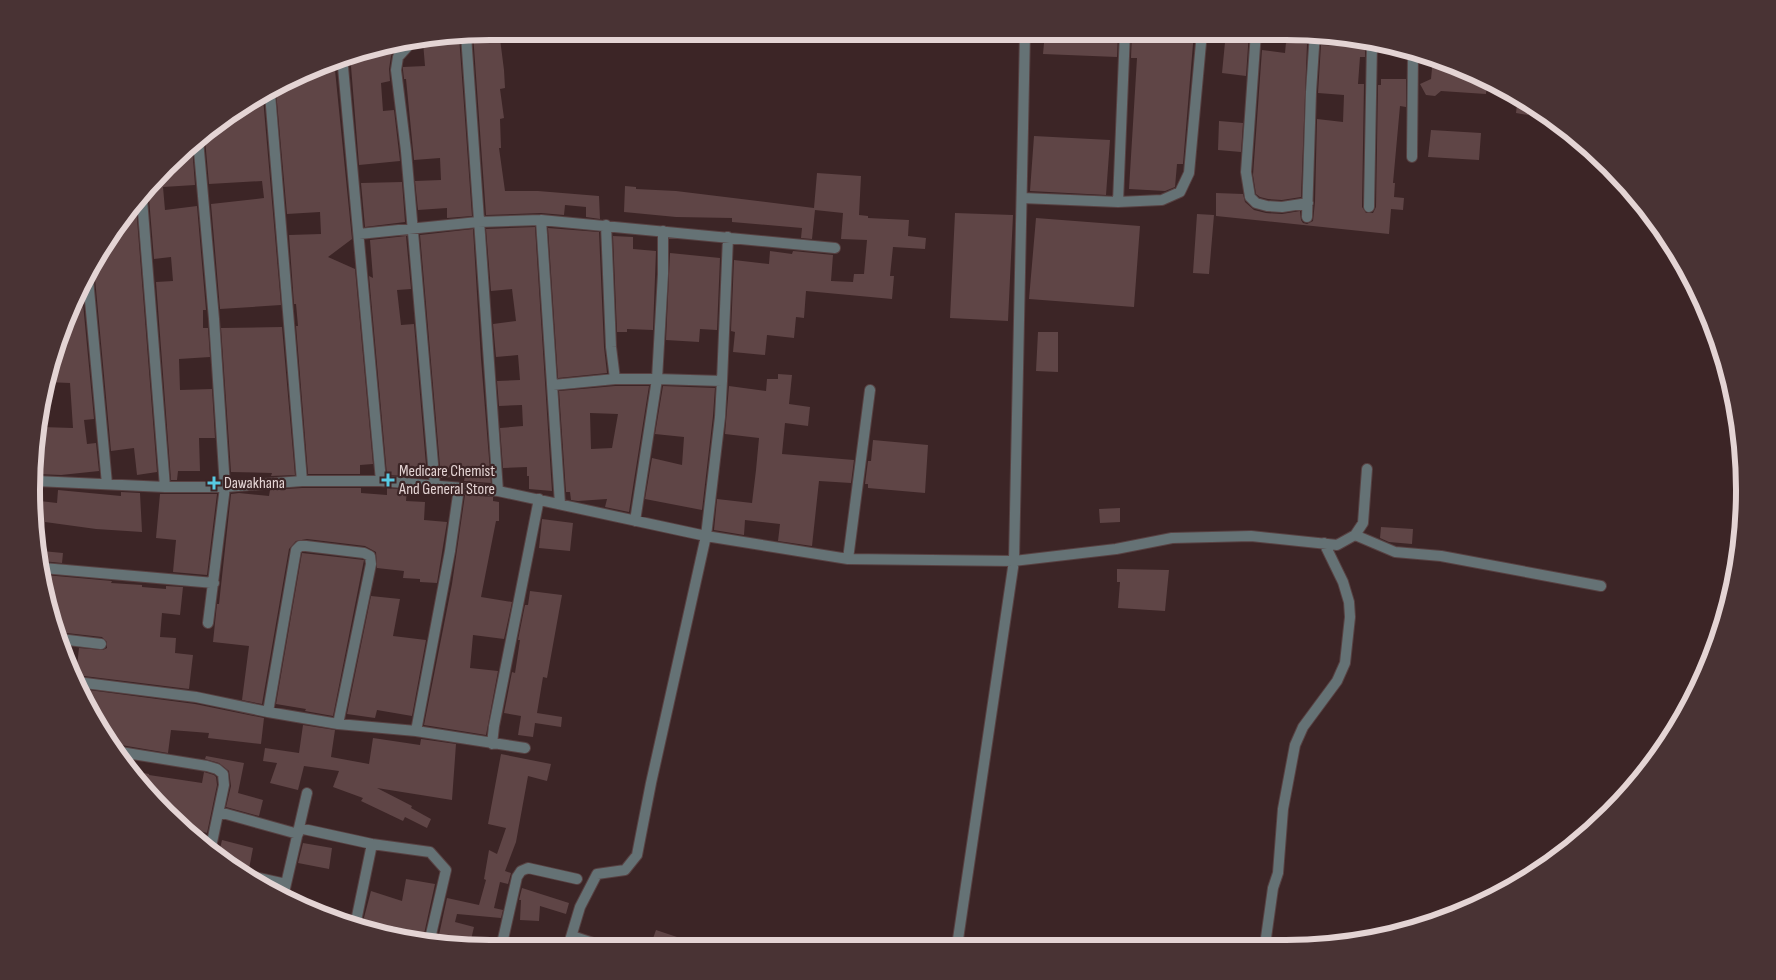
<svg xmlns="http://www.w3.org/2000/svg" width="1776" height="980" font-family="'Sofia Sans Condensed',sans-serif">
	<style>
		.building { fill: #5f4546; fill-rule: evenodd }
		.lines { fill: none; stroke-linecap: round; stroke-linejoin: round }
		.minor-casing { stroke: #574142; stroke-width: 12 }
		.minor { stroke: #657275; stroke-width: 10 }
		.poi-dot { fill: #57c9e2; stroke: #3c2526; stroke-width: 2 }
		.labels { text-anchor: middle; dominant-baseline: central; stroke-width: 4.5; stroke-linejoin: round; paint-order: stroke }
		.poi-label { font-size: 16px; fill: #e4d4d4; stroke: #3c2526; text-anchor: start }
		.rim { fill: none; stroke: #e4d4d4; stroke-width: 6 }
	</style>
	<rect width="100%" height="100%" fill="#3c2526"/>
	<!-- building -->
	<path class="building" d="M490 31H499L504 70 505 88 500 89 504 118 500 119 501 148H499L505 191H538L599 196 600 219 586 217V207L565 205 564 215 541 213 486 215 473 34Z
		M1045 32H1118L1117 57 1043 54Z
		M1132 32H1194L1183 164H1177L1175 187 1165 191 1129 189 1137 58H1131Z
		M1226 32H1249L1246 76 1222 73Z
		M459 36 472 216 447 218V208L418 210 415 181 441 180 440 158 414 160 406 79H404L403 70V67L425 66 423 42Z
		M1286 42 1307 44 1301 197 1282 200 1268 199 1260 197 1256 194 1253 175 1262 50 1285 53Z
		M1365 44V57H1360L1358 84H1364L1362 207 1366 213H1373L1376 207 1378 85H1381V79H1406V107L1400 106 1393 183H1395L1394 197 1404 198 1403 210 1391 209 1389 234 1216 216V193L1243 194 1245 202 1254 210 1266 213 1282 214 1300 211 1301 220 1303 223 1307 224 1313 221 1315 202 1317 119 1343 122 1344 95 1318 93 1321 45 1360 47Z
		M396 47 391 56 389 69 390 81 381 83 383 111 394 110 400 161 359 165 350 54Z
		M1433 58 1450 65 1449 72 1468 73 1487 81 1486 94 1441 91 1435 96 1426 95 1420 84 1431 79Z
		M334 60 352 239 328 257 355 269 373 464 360 465V474H308L296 326H298L296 304H294L289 235 321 234 320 212 287 214 276 91 297 80 309 79 308 74Z
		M1518 95 1529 103 1528 115 1516 113Z
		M263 98 281 305 220 309 211 204 264 198 262 181 209 184 205 139 202 135 211 126Z
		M1219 121 1243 123 1241 152 1218 150Z
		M1431 130 1481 133 1479 160 1428 157Z
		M1034 136 1110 140 1106 195 1030 191Z
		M192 146 195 185 163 187 165 210 197 206 206 310H203V328H208L210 357 179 359 180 390 212 389 215 438H199L200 471H178L177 480H171L156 282 173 281 171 257 154 259 149 198 147 194Z
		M817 173 861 176 859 215 868 216V218L909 220 908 236 926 238 925 249 893 247 890 276H894L892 299 806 291 804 318 796 317 794 338 767 335 765 355 733 352 735 332 731 331 734 260 769 264 770 251 792 254 793 251 833 255 831 281 853 282 854 274H864L867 240 841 239 843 213 815 210 812 239 801 238 802 228 732 222V218L676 217 624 212 625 186 636 187V189L676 191 814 208Z
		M402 182 405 222 365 227 361 183Z
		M136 206 157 472 137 475 134 448 111 451 94 268 108 235Z
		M955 213 1013 215 1008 321 950 318Z
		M1197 214 1214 215 1209 274 1193 273Z
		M1036 218 1140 226 1134 307 1029 299Z
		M535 227 552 491 529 489V476H527V467L503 468 500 428 523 426 522 405 499 406 497 381 520 380 518 355 496 357 493 324 516 321 512 289 491 291 486 229Z
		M548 228 599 232 604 347 607 373 558 378Z
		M473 229 481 359 491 483 464 481 465 476 441 478 420 235Z
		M406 236 411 289 397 290 401 325 414 324 427 477 387 475 369 276 373 278 370 240Z
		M613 236 633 237V249L656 251 653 330 627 329V332H617Z
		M670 253 720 258 717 330 700 329 699 342 666 340Z
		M82 293 94 419 84 420 87 444 96 443 99 471 61 475 37 474 41 427 73 428 70 383 46 382 47 372Z
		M282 327 295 475 271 476 272 473 231 472 221 328Z
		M1038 332H1058V372L1036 371Z
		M778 374 792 375 789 404 810 407 808 426 785 423 782 454 854 460 851 483 819 481 812 546 778 541 780 524 745 520 744 535 714 530 717 499 752 503 756 470 759 438 725 434 729 386 766 391 767 379H778Z
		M615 386H649L629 512 605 507 607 499 578 501 571 500 570 492H566L559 391ZM590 413 618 414 612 448 591 449Z
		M663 386 715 388 713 416 702 510 645 499 652 458 682 465 684 437 655 434Z
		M873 440 928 445 925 493 868 488V484H865L868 461H871Z
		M302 488H361V493L387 495V488L407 490 406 501 425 502 424 520 447 522 437 583 420 582V579L403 578 404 571 377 568 376 552 365 546 307 539 296 541 289 549 262 704 242 700 249 646 213 642 217 604H219L231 494 239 493 269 496 270 490Z
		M58 490 121 496V492L140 493 142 532 96 529 45 522 42 551 63 553 62 563 42 561 32 521 45 522 37 521 40 501 57 503Z
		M160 494H217L207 575 173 572 176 540 156 538Z
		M465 495 493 497V501L499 502V521H496L481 597 512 602 504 639 473 635 470 668 498 671 486 735 424 725 452 584Z
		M1120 508V522L1100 523 1099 509Z
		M542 519 573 523 570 551 539 548Z
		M1381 527 1413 529 1412 544 1389 542 1380 538Z
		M302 553 364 560 333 716 305 711 306 709 276 704Z
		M1117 569 1169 570 1165 611 1118 608 1120 582H1117Z
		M45 575 112 581 111 583 142 585V587L166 589V586L183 587 180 615 162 613 160 637 176 638 175 653 193 655 189 689 76 675 79 648 103 650 107 648V642L102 637 58 632Z
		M530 591 562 595 547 678 543 677 537 713 562 717 561 727 535 723 533 737 518 735 521 716 504 713 512 672 515 673 520 640H518L525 605H528Z
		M371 596 400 599 393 636 426 640 412 716 377 710 375 718 347 714Z
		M81 689 195 704 264 718 261 744 208 738 209 733 171 730 168 753 121 745 116 746Z
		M303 725 335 730 331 757 369 764 373 738 420 745 421 739 456 744 452 800 377 788 412 806 411 808 431 819 427 828 405 817 403 821 361 801 363 798 333 787 339 771 304 766 298 790 270 783 277 763 263 761 265 748 299 753Z
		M501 754 551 764 547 781 528 776 516 842 505 871 511 873 508 884 500 882 494 908 503 910 501 918 457 914 455 922 474 927 469 948 437 944 447 898 479 905 486 880 484 879 489 850 497 854 506 828 488 824Z
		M206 756 244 763 238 793 263 800 259 816 226 807 231 786 229 771 219 763 205 759Z
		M132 771 149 774V775L202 783 204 772 214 775 216 777 217 785 207 833 189 828 145 793Z
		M222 840 253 848 249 869 243 868 240 870 219 853Z
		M303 843 332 848 329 869 298 863Z
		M406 879 435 884 424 934 393 926 391 936 371 933 361 929 371 891 402 901Z
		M522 888 569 903 566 914 540 906 539 921 520 920 521 900H519Z
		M656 930 701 945V947H650Z"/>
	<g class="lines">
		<!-- minor casing -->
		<g class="minor-casing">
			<path id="minor" d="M1256 32 1246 172 1250 197 1256 203 1267 206 1282 207 1308 203
				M1264 32 1315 38 1360 40
				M466 35 498 491
				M409 45 398 57 396 70 406 151 435 487
				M342 56 381 481
				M270 94 302 481
				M198 140 214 319 225 487 208 623
				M1412 157 1413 50
				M1022 198 1118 202 1162 200 1180 192 1189 173 1202 32
				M142 199 165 487
				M1118 202 1125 32
				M1369 207 1372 42
				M1307 217 1311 92 1315 32
				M541 220 560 504
				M606 225 611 347 615 379
				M359 234 478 222 541 220 835 248
				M88 279 107 484
				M722 381 728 237
				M553 385 615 379H657L635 521
				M36 481 165 487H225L302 481H381L498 491 706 536 848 559 1014 561 1116 549 1172 538 1251 536 1337 545 1355 535 1363 523 1367 469
				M1355 535 1395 552 1441 556 1601 586
				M848 559 870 390
				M43 568 214 583
				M60 639 101 644
				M77 682 196 697 268 712 338 724 416 731 525 748
				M268 712 296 550 300 546H306L364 553 370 556 371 564 338 724
				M416 731 450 551 459 488
				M492 744 494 726 539 499
				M120 752 207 766 217 769 223 774 224 785 211 847
				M219 812 298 834
				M299 828 372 844 430 852 446 870 429 943
				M245 875 286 884
				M283 897 307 793
				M355 926 372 844
				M572 936 605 947
				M1265 945 1273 888 1278 873 1283 809 1295 745 1303 727 1337 681 1345 663 1350 617 1349 602 1343 582 1324 543
				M957 946 1014 561 1025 32
				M568 947 580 907 597 874 625 870 637 855 651 783 706 536 720 417 722 381 657 379 663 274V231
				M501 948 517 877 521 871 528 868 577 879"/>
		</g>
		<!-- minor -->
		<use href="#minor" class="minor"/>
	</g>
	<!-- markers -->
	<g class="poi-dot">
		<path d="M385.5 472.5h5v5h5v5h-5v5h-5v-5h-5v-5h5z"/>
		<path d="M211.5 475.5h5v5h5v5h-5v5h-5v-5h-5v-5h5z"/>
	</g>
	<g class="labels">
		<!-- poi labels -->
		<g class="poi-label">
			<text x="399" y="471">Medicare Chemist<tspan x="399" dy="18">And General Store</tspan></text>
			<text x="224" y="483">Dawakhana</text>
		</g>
	</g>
	<!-- crop -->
	<path d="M0 0H1776V980H0ZM490 40H1286A450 450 0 0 1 1736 490V490A450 450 0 0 1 1286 940H490A450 450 0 0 1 40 490V490A450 450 0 0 1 490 40Z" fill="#493334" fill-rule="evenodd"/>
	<path class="rim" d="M490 40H1286A450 450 0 0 1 1736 490V490A450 450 0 0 1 1286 940H490A450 450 0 0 1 40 490V490A450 450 0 0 1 490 40Z"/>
</svg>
